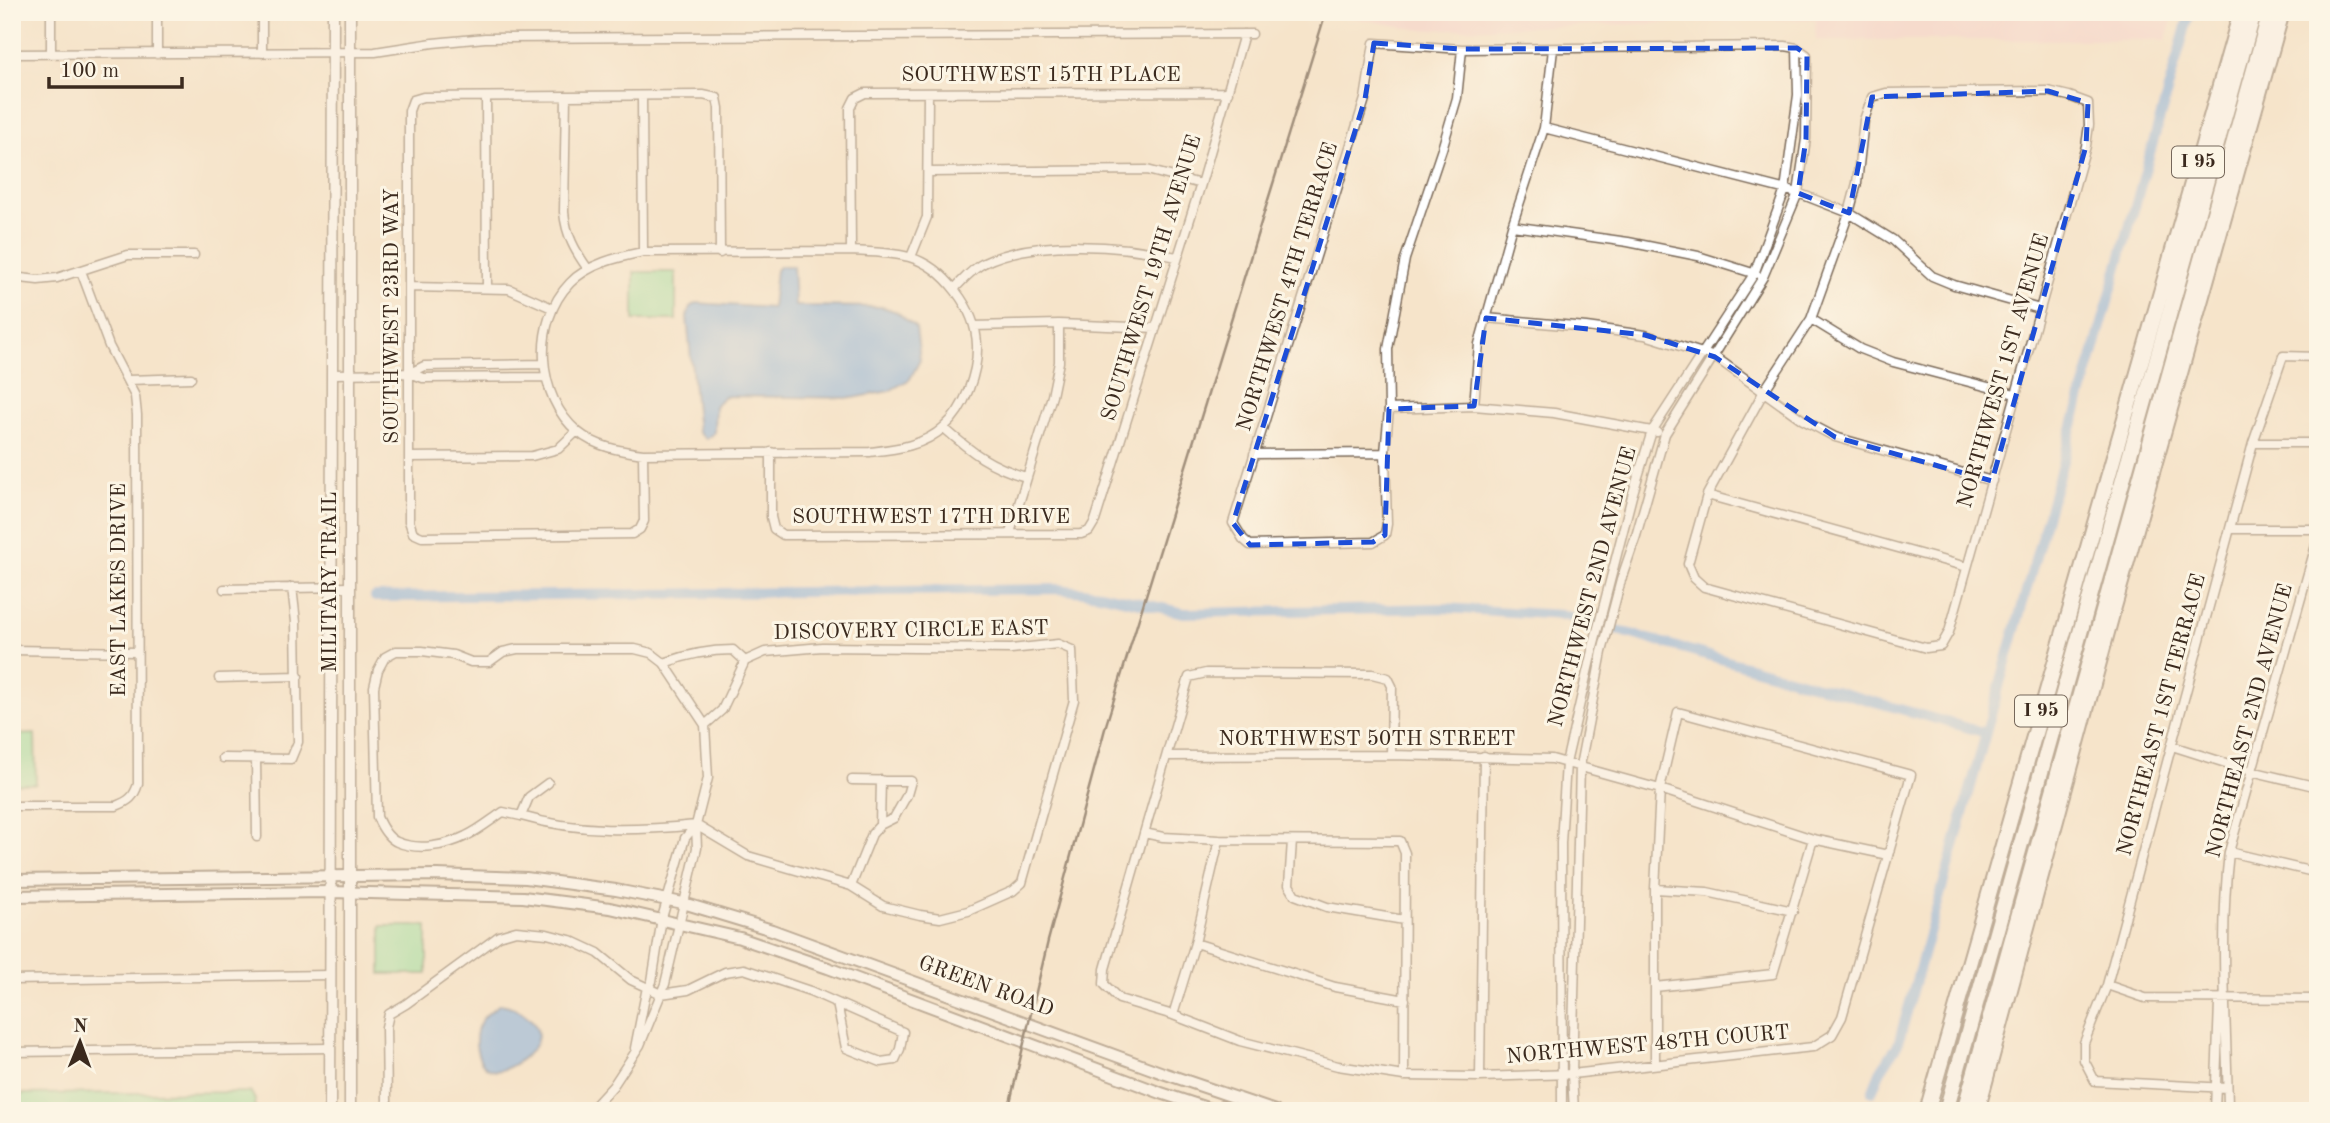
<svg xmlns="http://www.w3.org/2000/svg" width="2330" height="1123" font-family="'Old Standard TT',serif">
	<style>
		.built { fill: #f7d0cf }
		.green { fill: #93e09d; stroke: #67855e; stroke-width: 2 }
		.water { fill: #75a9e2; stroke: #586a80; stroke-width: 2 }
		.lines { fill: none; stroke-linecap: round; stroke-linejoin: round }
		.canal { stroke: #75a9e2; stroke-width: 10 }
		.minor-casing { stroke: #7c6b5a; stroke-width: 11 }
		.tertiary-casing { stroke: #7c6b5a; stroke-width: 13 }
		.secondary-casing { stroke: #7c6b5a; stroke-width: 14 }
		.motorway-casing { stroke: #7c6b5a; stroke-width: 18 }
		.minor { stroke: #fff; stroke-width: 8 }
		.tertiary { stroke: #fff; stroke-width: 10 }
		.secondary { stroke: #fff; stroke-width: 10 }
		.motorway { stroke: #fff; stroke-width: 14 }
		.rail { stroke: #3b2a1e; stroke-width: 2.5 }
		.marked { fill: none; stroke: #1d4ed8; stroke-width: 5; stroke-dasharray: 14 9; stroke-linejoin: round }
		.labels { text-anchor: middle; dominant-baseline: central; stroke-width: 6; stroke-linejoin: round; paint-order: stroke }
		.shield { fill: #fcf5e5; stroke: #75675a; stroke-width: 2 }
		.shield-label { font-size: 19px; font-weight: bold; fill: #3b2a1e }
		.street-label { font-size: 21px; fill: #3b2a1e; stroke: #fcf5e5 }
	</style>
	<rect width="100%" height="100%" fill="#fcf5e5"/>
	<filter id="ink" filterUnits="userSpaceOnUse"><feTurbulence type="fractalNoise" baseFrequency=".0143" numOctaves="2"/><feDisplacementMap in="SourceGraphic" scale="14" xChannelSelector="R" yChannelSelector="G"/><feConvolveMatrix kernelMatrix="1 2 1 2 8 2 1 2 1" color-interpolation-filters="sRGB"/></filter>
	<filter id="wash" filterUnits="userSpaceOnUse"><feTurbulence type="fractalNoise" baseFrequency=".00686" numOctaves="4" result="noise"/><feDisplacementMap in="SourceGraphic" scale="28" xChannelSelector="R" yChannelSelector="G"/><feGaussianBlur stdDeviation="1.57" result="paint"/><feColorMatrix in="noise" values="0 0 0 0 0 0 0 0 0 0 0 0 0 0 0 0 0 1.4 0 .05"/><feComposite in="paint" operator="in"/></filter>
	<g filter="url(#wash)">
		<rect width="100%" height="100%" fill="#f6e4ca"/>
		<!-- built -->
		<path class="built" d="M1339 12H2174L2166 40H1816L1815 19 1420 30 1338 15Z"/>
		<!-- green -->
		<path class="green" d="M634 272H676V320H634Z
			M35 734 36 784H12V735Z
			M381 926H427V974H381Z
			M251 1092 255 1100V1111H12V1094Z"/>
		<!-- water -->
		<path class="water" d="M780 266H793L795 306 882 307 897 312 916 328 920 360 910 379 889 391 853 398 724 396 715 406 714 433 706 439 698 432 687 317 690 307 696 303 772 308 776 270Z
			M500 1004C517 1006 545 1023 536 1043 530 1056 501 1078 487 1068 475 1059 473 1036 480 1023 484 1015 493 1009 500 1004Z"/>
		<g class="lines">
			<!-- canal -->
			<path class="canal" d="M375 597 1058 589 1100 594 1184 613 1444 608 1563 615 1986 733
				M1872 1092 1880 1072 1898 1044 2190 12"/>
		</g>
	</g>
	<g filter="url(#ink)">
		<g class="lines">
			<!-- minor casing -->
			<g class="minor-casing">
				<path id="minor" d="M1462 49 1457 98 1442 149 1405 259 1388 349 1389 409 1385 453 1387 524 1385 535 1373 542 1250 545 1243 539 1233 523 1365 99 1374 43 1462 49 1785 46 1797 48 1807 55 1806 139 1798 193 1763 277 1665 434 1636 536 1621 580 1602 652 1580 766 1572 1074 1574 1111
					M262 53V12
					M12 54 375 52 433 43 485 38 1252 34
					M51 54V12
					M157 54V12
					M2048 91 2069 96 2088 103 2089 125 2086 146 1949 632 1941 646 1926 648 1704 587 1694 578 1688 564 1707 495 1764 391 1811 319 1849 213 1857 183 1864 120 1872 97 1886 93Z
					M566 96 564 212C566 235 575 251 588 269
					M642 96 643 252
					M486 97 487 288
					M1544 128 1798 193 1849 213 1893 240 1932 276 1954 285 2040 309
					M928 172 1147 170 1201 184
					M1512 226 1628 242 1698 256 1756 274
					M851 251C870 252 891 252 909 257 944 267 976 309 977 345 978 372 965 409 944 427 924 446 896 449 870 452L643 454C621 451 596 447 578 432 536 397 532 322 570 283 588 264 618 257 643 252Z
					M851 251 850 108 855 98 865 93 1228 92
					M911 257 927 217 928 93
					M12 277 38 280 57 278 128 255H194
					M410 287 509 289 552 308
					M955 288C964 279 973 268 984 263 1034 238 1123 245 1177 257
					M1486 318 1586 327 1645 335 1715 357 1803 420 1835 437 1992 481
					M1811 319 1860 349 1893 362 2015 394
					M974 326 1059 324 1156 328
					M410 373 423 378 546 377
					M332 374 410 373 424 366 544 364
					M128 380 191 378
					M1474 406 1479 344 1512 226 1544 128 1553 49
					M1389 409 1474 406 1554 413 1657 432
					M944 428C971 452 991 467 1026 477
					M2253 443H2318
					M771 452V517L774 529 783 535 1081 534 1089 531 1095 521 1201 184 1244 34
					M643 454 644 521 640 529 632 534 422 537 413 533 409 521V111L413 100 423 97 703 95 717 98 719 108 720 253
					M1254 454 1385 453
					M409 457 532 456 558 449 577 431
					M1707 495 1967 567
					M2230 529H2318
					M1010 533 1052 396 1059 362V324
					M224 589 349 587
					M12 650 136 652
					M664 663C688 654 708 650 733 650L745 661
					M219 678 298 676
					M2172 746 2251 771 2318 787
					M1391 755 1392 686 1388 678 1372 674 1206 673 1189 677 1105 969 1104 984 1119 999 1173 1015 1240 1041 1338 1066 1404 1076 1480 1077 1572 1074 1813 1047 1832 1035 1842 1017 1911 775 1678 712 1660 789 1655 889V1063
					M1167 756 1391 755 1552 759 1660 789 1813 839 1888 855
					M223 758 291 759 298 742 296 622 292 587
					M256 759 257 837
					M548 783 529 797 521 816 503 812C491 820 479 830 466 836 446 846 418 851 397 842 387 838 381 826 377 817L374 687 378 670 385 657 396 651H422L453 655 471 662H489L503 652 517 649H635L651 653 664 663 705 725 708 778 696 825 685 838 662 918 652 981 646 994
					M12 806H116C129 801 134 797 138 784L137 415 135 396 109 346 81 271
					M521 816C579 833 636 831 696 825
					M696 825 748 856 851 886 883 906 920 915 940 918 968 911 1013 891 1022 883 1074 700 1072 650 1058 644 1011 649 822 647 765 652 745 661 722 710 705 725
					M880 825 881 780
					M1144 833 1163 837 1219 840 1400 841 1405 853 1404 1076
					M1292 841 1289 885 1295 895 1327 907 1404 920
					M2229 852 2318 873
					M851 886 872 834 880 825 894 818 907 795 911 781 852 780
					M1655 889 1707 892 1793 911
					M1195 943 1335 987 1405 1000
					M12 980 330 975
					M2107 985 2145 998 2318 999
					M1655 987 1773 974 1813 839
					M1173 1015 1195 943 1219 840
					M635 1048 646 992
					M12 1052 330 1048
					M1480 1077 1484 756
					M2227 1088 2095 1081 2084 1060V1043L2107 985 2253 443 2283 356 2318 357
					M385 1111 387 1102 386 1027 389 1014 406 1004 499 936 516 931 547 934 570 940 598 953 631 980 661 994 688 990 725 972 744 969 810 991 903 1032 900 1049 895 1060 881 1062 846 1048 837 1003
					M590 1111 613 1086 640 1045 665 984 697 848 696 825
					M1562 1111 1561 843 1566 763 1592 651 1632 496 1652 431 1754 274 1785 190 1798 95 1797 48
					M2215 1111 2219 1003
					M2228 1111C2227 1024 2219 939 2229 852L2318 538"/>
			</g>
			<!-- tertiary casing -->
			<g class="tertiary-casing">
				<path id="tertiary" d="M330 1111 333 12
					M350 1111V12"/>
			</g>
			<!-- secondary casing -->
			<g class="secondary-casing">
				<path id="secondary" d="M12 880 437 875 526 878 616 890 683 903 772 930 1163 1073 1275 1111
					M12 896 330 892 523 897 610 908 740 938 828 968 1161 1093 1216 1111"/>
			</g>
			<!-- motorway casing -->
			<g class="motorway-casing">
				<path id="motorway" d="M1927 1111 2241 12
					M1946 1111 2254 12
					M1964 1111 2270 12
					M1977 1111 2112 614 2282 12"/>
			</g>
			<!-- minor -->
			<use href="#minor" class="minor"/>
			<!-- tertiary -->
			<use href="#tertiary" class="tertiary"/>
			<!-- secondary -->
			<use href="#secondary" class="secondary"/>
			<!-- motorway -->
			<use href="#motorway" class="motorway"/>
			<!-- rail -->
			<path class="rail" d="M1008 1111 1048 941 1106 725 1326 12"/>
		</g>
	</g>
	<!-- marked area -->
	<path d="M0 0H2330V1123H0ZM1374 43 1462 49 1797 48 1807 55 1806 139 1798 193 1849 213 1872 97 2048 91 2088 103 2086 146 1992 481 1835 437 1715 357 1645 335 1486 318 1474 406 1389 409 1385 535 1373 542 1250 545 1233 523 1365 99Z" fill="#f6e4ca" fill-opacity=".55" fill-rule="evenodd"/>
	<path class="marked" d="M1374 43 1462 49 1797 48 1807 55 1806 139 1798 193 1849 213 1872 97 2048 91 2088 103 2086 146 1992 481 1835 437 1715 357 1645 335 1486 318 1474 406 1389 409 1385 535 1373 542 1250 545 1233 523 1365 99Z"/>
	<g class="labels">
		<!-- shield labels -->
		<g class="shield">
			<rect x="2172" y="146.5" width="52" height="31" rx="5"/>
			<rect x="2015" y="695.5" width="52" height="31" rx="5"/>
		</g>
		<g class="shield-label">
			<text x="2198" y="162">I 95</text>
			<text x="2041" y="711">I 95</text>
		</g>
		<!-- street labels -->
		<g class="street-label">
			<text x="1041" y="75">SOUTHWEST 15TH PLACE</text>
			<text transform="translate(1152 278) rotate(-73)">SOUTHWEST 19TH AVENUE</text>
			<text transform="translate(1288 287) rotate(-73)">NORTHWEST 4TH TERRACE</text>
			<text transform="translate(392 316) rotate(-90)">SOUTHWEST 23RD WAY</text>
			<text transform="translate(2004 371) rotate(-74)">NORTHWEST 1ST AVENUE</text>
			<text x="931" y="517">SOUTHWEST 17TH DRIVE</text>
			<text transform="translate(330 582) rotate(-90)">MILITARY TRAIL</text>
			<text transform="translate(1593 587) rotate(-75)">NORTHWEST 2ND AVENUE</text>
			<text transform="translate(119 590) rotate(-90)">EAST LAKES DRIVE</text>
			<text transform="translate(911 631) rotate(-1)">DISCOVERY CIRCLE EAST</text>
			<text transform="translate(2162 715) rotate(-75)">NORTHEAST 1ST TERRACE</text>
			<text transform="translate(2250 721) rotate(-75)">NORTHEAST 2ND AVENUE</text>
			<text x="1367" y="739">NORTHWEST 50TH STREET</text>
			<text transform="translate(986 987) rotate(20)">GREEN ROAD</text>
			<text transform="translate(1648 1045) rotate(-5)">NORTHWEST 48TH COURT</text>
		</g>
	</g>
	<!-- margin -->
	<rect width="2330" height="1123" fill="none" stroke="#fcf5e5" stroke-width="42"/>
	<!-- north arrow -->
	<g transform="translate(80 1042) rotate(1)" stroke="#fcf5e5" stroke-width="5" paint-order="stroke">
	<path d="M0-5L12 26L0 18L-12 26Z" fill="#3b2a1e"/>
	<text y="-10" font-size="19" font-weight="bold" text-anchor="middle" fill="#3b2a1e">N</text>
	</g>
	<!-- scale -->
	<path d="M49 77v10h133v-10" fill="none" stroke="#3b2a1e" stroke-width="3.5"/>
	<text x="60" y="77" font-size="21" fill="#3b2a1e" stroke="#fcf5e5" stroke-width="5" paint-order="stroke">100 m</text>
</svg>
